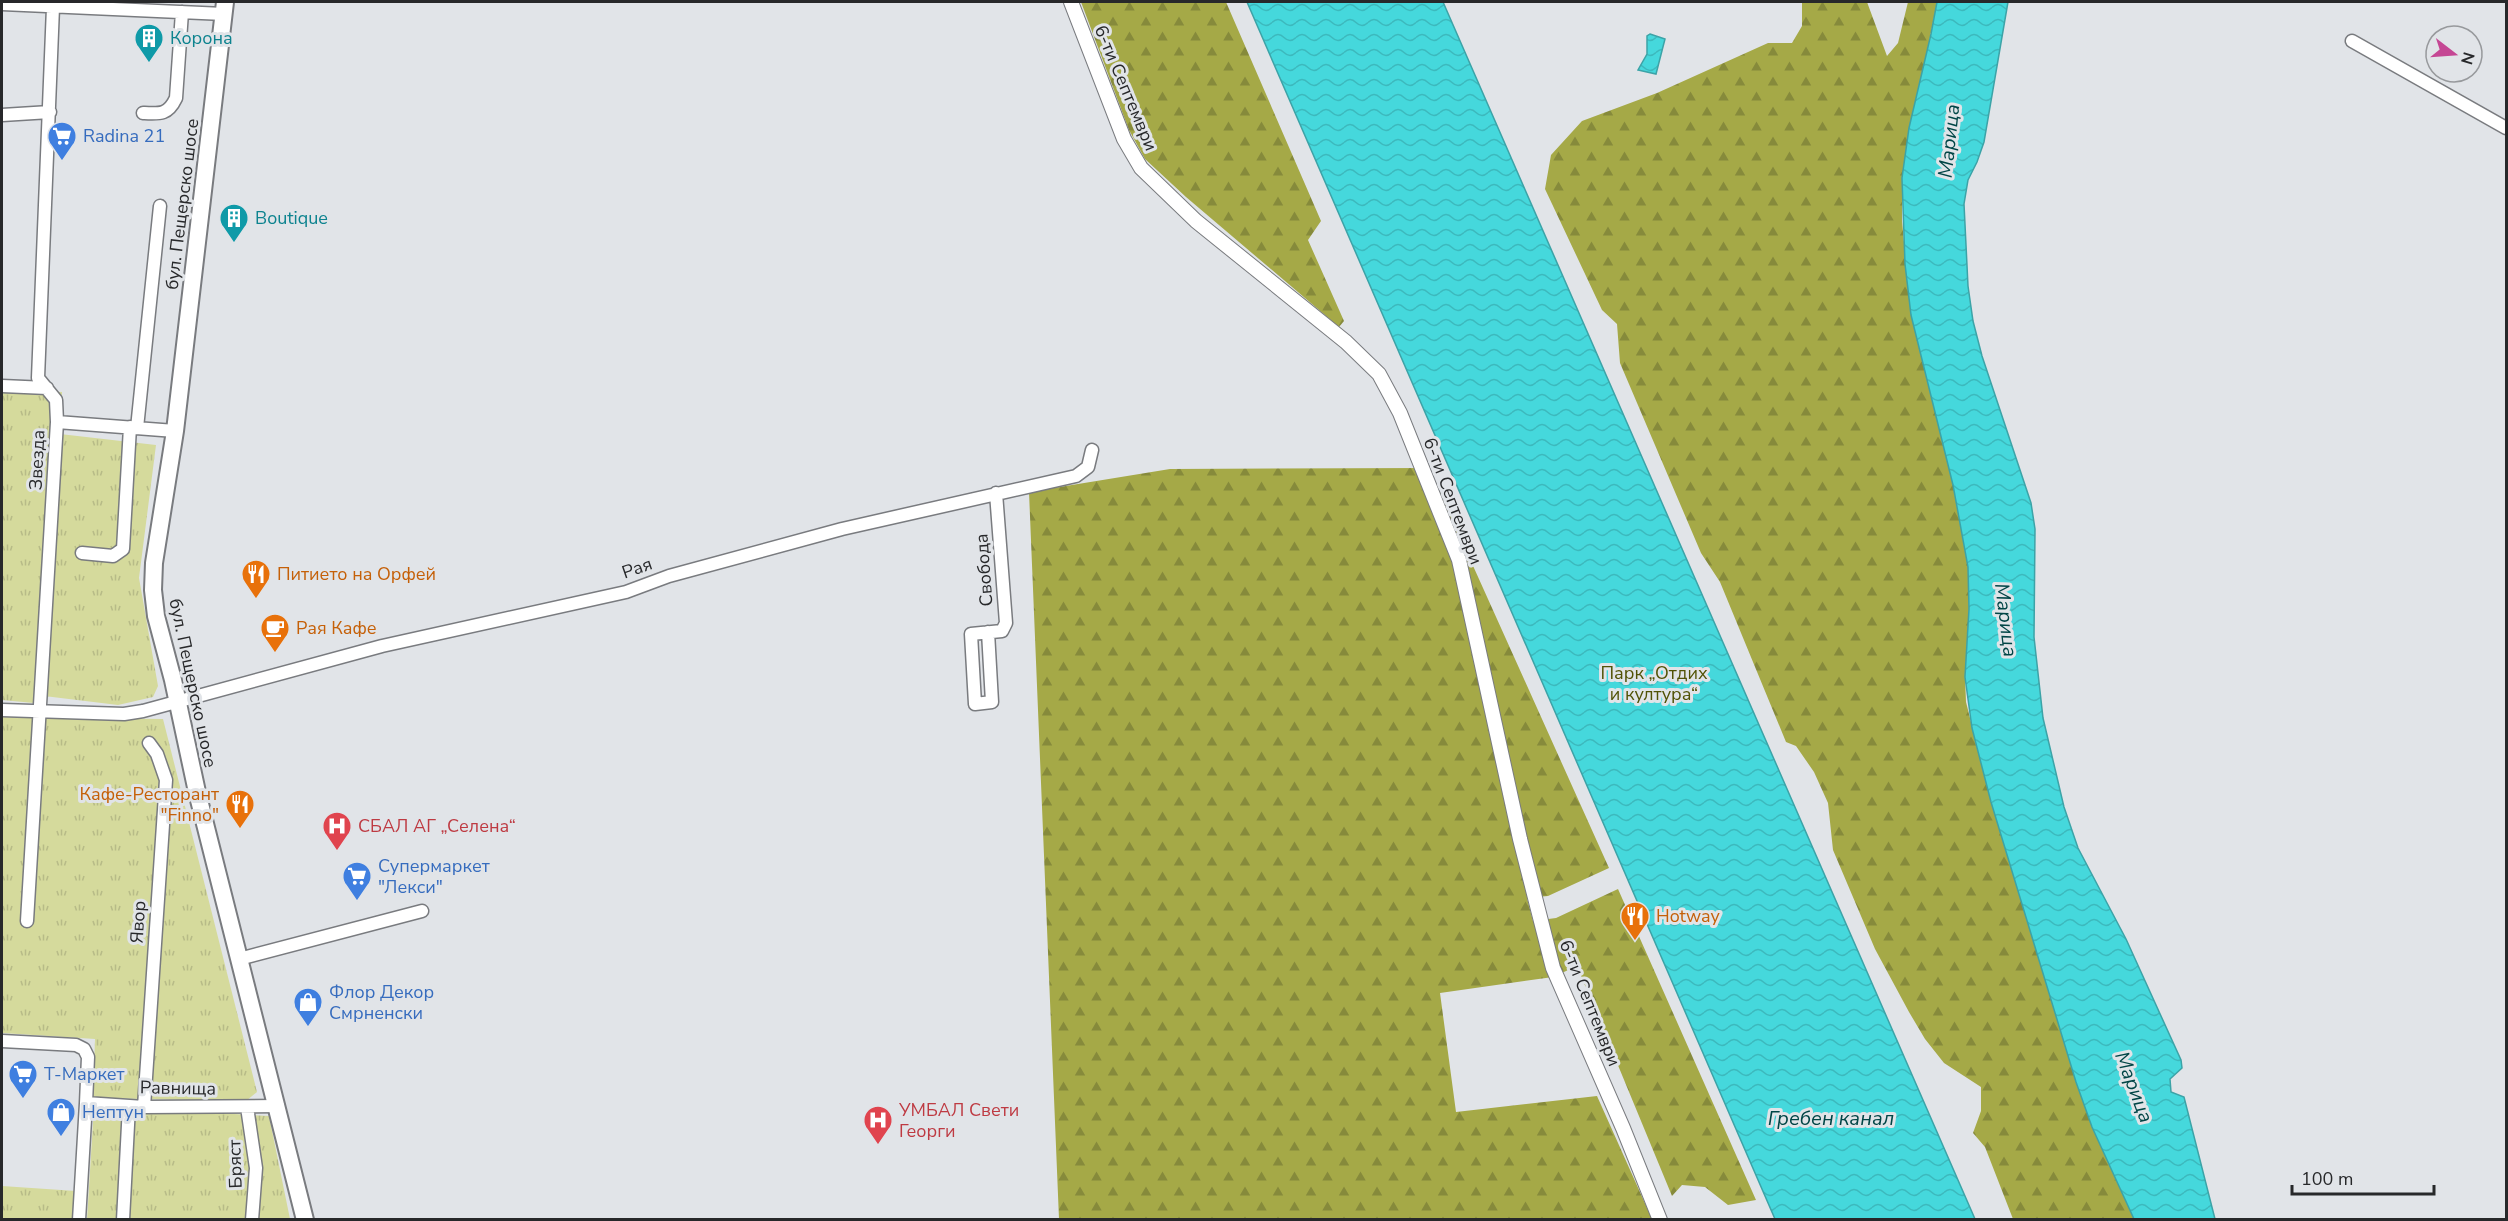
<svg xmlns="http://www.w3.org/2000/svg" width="2508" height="1221" font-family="'Nunito Sans',sans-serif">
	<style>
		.grass { fill: url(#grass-tufts) }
		.forest { fill: url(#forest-firs) }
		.water { fill: url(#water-waves); stroke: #3ca3a7; stroke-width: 1.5 }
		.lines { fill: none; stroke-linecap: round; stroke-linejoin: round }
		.minor-casing { stroke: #797b7f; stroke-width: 15 }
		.tertiary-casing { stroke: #797b7f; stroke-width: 16 }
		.secondary-casing { stroke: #797b7f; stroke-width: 20 }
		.minor { stroke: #fff; stroke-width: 12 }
		.tertiary { stroke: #fff; stroke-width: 14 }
		.secondary { stroke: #fff; stroke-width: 16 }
		.labels { text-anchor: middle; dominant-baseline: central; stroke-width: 6; stroke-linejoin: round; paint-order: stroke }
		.culture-label { font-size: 18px; fill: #0d838f; stroke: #e1e4e8; text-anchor: start }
		.street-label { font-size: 18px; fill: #27282a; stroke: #e1e4e8 }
		.shop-label { font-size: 18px; fill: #366cbe; stroke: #e1e4e8; text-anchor: start }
		.food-label { font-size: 18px; fill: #c56008; stroke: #e1e4e8; text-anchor: start }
		.park-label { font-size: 18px; fill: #505205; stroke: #e1e4e8 }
		.health-label { font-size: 18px; fill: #be3a42; stroke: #e1e4e8; text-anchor: start }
		.water-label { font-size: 20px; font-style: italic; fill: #004546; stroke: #e1e4e8 }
	</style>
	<defs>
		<pattern id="grass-tufts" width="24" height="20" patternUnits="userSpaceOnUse" patternTransform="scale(1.5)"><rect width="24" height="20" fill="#d5da9c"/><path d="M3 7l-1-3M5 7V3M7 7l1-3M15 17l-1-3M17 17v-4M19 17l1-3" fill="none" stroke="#b7bb87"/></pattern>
		<pattern id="forest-firs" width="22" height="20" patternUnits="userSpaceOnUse" patternTransform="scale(1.5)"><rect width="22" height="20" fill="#a5a947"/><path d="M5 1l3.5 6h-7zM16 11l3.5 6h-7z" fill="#868a3b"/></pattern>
		<pattern id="water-waves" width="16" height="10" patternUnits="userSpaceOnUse" patternTransform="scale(1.5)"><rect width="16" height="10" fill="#45d8dc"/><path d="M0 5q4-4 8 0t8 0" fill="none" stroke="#3cb9bd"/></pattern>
	</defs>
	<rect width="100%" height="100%" fill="#e1e4e8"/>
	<!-- grass -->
	<path class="grass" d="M2 390 62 392 60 434 156 445 139 578 158 686 153 697 118 705 36 695 34 703 2 700Z
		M2 717 163 719 257 1092 246 1101 93 1098 95 1039 2 1033Z
		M94 1106 269 1116 290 1219 87 1220Z
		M2 1186 76 1191 74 1219H2Z"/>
	<!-- forest -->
	<path class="forest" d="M1081 2H1226L1321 221 1308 240 1344 321 1339 327 1186 197 1145 159 1129 130Z
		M1802 2H1867L1887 56 1898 43 1908 2H1937L1902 178V221L1911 315 1953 485 1968 567 1969 609 1965 677 1966 702 1991 802 2092 1127 2134 1219H2013L1985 1147 1973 1133 1981 1111V1087L1944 1063 1925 1039 1909 1012 1875 949 1833 850 1828 803 1814 772 1796 746 1786 742 1720 582 1701 553 1620 363 1617 324 1602 310 1545 189 1551 155 1582 121 1657 93 1768 43H1792L1802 26Z
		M1429 468 1609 868 1548 896 1527 898 1533 921 1556 918 1618 889 1756 1200 1728 1205 1705 1187 1682 1185 1672 1196 1577 966 1553 977 1440 993 1456 1112 1597 1096 1652 1219H1059L1029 492 1170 469Z"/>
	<!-- water -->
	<path class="water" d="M1247 2H1443L1975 1219H1775Z
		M1937 2H2008L1984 142 1977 162 1968 180 1964 204 1968 286 1973 321 1982 356 2031 503 2035 529 2034 637 2043 718 2064 807 2078 848 2126 939 2181 1060 2182 1068 2170 1079 2171 1092 2184 1097 2215 1219H2134L2092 1127 2076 1082 1991 802 1972 728 1965 677 1969 609 1968 567 1953 485 1911 315 1905 264 1902 178 1909 128 1931 34Z
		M1650 34 1665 39 1656 74 1638 70 1647 54V36Z"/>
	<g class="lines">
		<!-- minor casing -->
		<g class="minor-casing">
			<path id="minor" d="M2 4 224 14
				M2352 41 2506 128
				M143 113C160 114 168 115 176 98L182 12
				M2 115 50 112
				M2 386 47 388
				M57 422 175 431
				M137 428 160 206
				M82 553 113 556 123 549 130 427
				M988 632 992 702 975 704 971 634 1002 631 1006 623 996 493
				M2 710 124 714 143 711 382 646 626 592 669 576 842 529 1076 476 1088 467 1092 450
				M27 921 57 422 56 400 38 378 53 7
				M239 959 422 911
				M2 1041 76 1045 84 1049 88 1057 86 1103
				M144 1107 166 780 157 754 149 743
				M247 1107 256 1168 252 1220
				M79 1220 86 1103 144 1107 278 1106
				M123 1220 129 1106"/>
		</g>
		<!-- tertiary casing -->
		<g class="tertiary-casing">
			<path id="tertiary" d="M1071 2 1124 139 1141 168 1196 221 1346 342 1379 374 1400 413 1459 560 1520 839 1553 968 1623 1128 1660 1220"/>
		</g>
		<!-- secondary casing -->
		<g class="secondary-casing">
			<path id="secondary" d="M225 2 175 431 154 563 153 590 156 616 173 680 197 792 305 1220"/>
		</g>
		<!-- minor -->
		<use href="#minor" class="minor"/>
		<!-- tertiary -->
		<use href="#tertiary" class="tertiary"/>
		<!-- secondary -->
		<use href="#secondary" class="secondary"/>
	</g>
	<!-- icons -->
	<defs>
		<g id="building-pin" transform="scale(1.5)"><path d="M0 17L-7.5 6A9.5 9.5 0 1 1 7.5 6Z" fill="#0f9aa8" stroke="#e1e4e8"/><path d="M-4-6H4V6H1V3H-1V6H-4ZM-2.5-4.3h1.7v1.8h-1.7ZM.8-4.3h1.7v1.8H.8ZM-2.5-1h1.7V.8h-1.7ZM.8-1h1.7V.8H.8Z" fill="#fff"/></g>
		<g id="supermarket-pin" transform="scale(1.5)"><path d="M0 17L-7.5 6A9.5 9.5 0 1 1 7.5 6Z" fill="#3f7fe0" stroke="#e1e4e8"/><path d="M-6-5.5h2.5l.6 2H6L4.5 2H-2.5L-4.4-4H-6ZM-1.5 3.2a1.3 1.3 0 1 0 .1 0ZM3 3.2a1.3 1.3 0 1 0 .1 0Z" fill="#fff"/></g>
		<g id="restaurant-pin" transform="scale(1.5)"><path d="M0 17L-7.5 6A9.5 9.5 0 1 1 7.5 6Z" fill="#e8710a" stroke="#e1e4e8"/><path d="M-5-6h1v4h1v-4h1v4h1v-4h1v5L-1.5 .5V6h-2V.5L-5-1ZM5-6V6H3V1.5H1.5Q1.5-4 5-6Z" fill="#fff"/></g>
		<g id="cafe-pin" transform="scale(1.5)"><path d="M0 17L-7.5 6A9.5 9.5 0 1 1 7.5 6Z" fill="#e8710a" stroke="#e1e4e8"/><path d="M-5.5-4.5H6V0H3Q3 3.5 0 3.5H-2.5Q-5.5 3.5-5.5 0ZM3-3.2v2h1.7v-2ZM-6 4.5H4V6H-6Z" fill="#fff"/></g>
		<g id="hospital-pin" transform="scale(1.5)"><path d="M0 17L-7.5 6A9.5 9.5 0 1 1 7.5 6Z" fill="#e0444e" stroke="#e1e4e8"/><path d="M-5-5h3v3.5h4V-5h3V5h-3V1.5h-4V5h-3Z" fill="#fff"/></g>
		<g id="shop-pin" transform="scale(1.5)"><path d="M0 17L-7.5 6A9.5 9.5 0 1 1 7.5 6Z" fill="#3f7fe0" stroke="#e1e4e8"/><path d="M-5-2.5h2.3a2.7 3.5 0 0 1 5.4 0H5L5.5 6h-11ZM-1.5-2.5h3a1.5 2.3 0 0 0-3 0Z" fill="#fff"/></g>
	</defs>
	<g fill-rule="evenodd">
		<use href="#building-pin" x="149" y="38"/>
		<use href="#supermarket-pin" x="62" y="136"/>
		<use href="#building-pin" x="234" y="218"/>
		<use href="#restaurant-pin" x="256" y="574"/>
		<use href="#cafe-pin" x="275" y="628"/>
		<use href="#restaurant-pin" x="240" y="804"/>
		<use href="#hospital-pin" x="337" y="826"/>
		<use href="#supermarket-pin" x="357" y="876"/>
		<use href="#restaurant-pin" x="1635" y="916"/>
		<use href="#shop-pin" x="308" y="1002"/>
		<use href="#supermarket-pin" x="23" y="1074"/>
		<use href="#shop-pin" x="61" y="1112"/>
		<use href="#hospital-pin" x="878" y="1120"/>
	</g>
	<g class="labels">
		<!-- culture labels -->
		<g class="culture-label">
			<text x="170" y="38">Корона</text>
			<text x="255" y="218">Boutique</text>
		</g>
		<!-- street labels -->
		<g class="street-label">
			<text transform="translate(1126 88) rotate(67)">6-ти Септември</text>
			<text transform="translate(182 204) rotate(-83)">бул. Пещерско шосе</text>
			<text transform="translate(37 460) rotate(-87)">Звезда</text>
			<text transform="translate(1453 501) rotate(69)">6-ти Септември</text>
			<text transform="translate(637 568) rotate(-19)">Рая</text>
			<text transform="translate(984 570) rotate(-94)">Свобода</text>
			<text transform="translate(193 683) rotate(78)">бул. Пещерско шосе</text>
			<text transform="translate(138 922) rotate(-86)">Явор</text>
			<text transform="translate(1590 1003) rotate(68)">6-ти Септември</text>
			<text transform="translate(178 1088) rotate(1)">Равнища</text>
			<text transform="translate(235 1164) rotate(-92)">Бряст</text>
		</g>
		<!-- shop labels -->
		<g class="shop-label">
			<text x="83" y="136">Radina 21</text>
			<text x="378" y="866">Супермаркет<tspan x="378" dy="21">"Лекси"</tspan></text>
			<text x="329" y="992">Флор Декор<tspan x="329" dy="21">Смрненски</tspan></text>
			<text x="44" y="1074">Т-Маркет</text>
			<text x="82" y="1112">Нептун</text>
		</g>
		<!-- food labels -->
		<g class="food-label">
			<text x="277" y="574">Питието на Орфей</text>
			<text x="296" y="628">Рая Кафе</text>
			<text x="219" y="794" text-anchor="end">Кафе-Ресторант<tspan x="219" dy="21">"Finno"</tspan></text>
			<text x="1656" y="916">Hotway</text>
		</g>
		<!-- park labels -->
		<g class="park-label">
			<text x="1654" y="673">Парк „Отдих<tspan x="1654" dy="21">и култура“</tspan></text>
		</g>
		<!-- health labels -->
		<g class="health-label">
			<text x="358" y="826">СБАЛ АГ „Селена“</text>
			<text x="899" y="1110">УМБАЛ Свети<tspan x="899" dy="21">Георги</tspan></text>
		</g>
		<!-- water labels -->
		<g class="water-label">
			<text transform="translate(1949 141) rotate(-84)">Марица</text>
			<text transform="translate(2006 620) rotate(83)">Марица</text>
			<text transform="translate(2134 1087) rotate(69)">Марица</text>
			<text x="1831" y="1118">Гребен канал</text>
		</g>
	</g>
	<!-- border -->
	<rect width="2508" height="1221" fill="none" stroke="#27282a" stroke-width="6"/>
	<!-- north arrow -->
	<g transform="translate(2454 54) rotate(107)"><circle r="28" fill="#e1e4e8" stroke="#97999c" stroke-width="1.5"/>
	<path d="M0-4.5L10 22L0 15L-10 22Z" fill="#c54794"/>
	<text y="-9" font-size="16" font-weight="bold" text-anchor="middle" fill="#27282a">N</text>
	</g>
	<!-- scale -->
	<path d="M2292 1185v9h142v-9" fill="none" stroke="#27282a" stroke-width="3"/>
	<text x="2301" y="1185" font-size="18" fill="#27282a" stroke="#e1e4e8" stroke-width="4.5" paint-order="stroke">100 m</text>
</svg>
